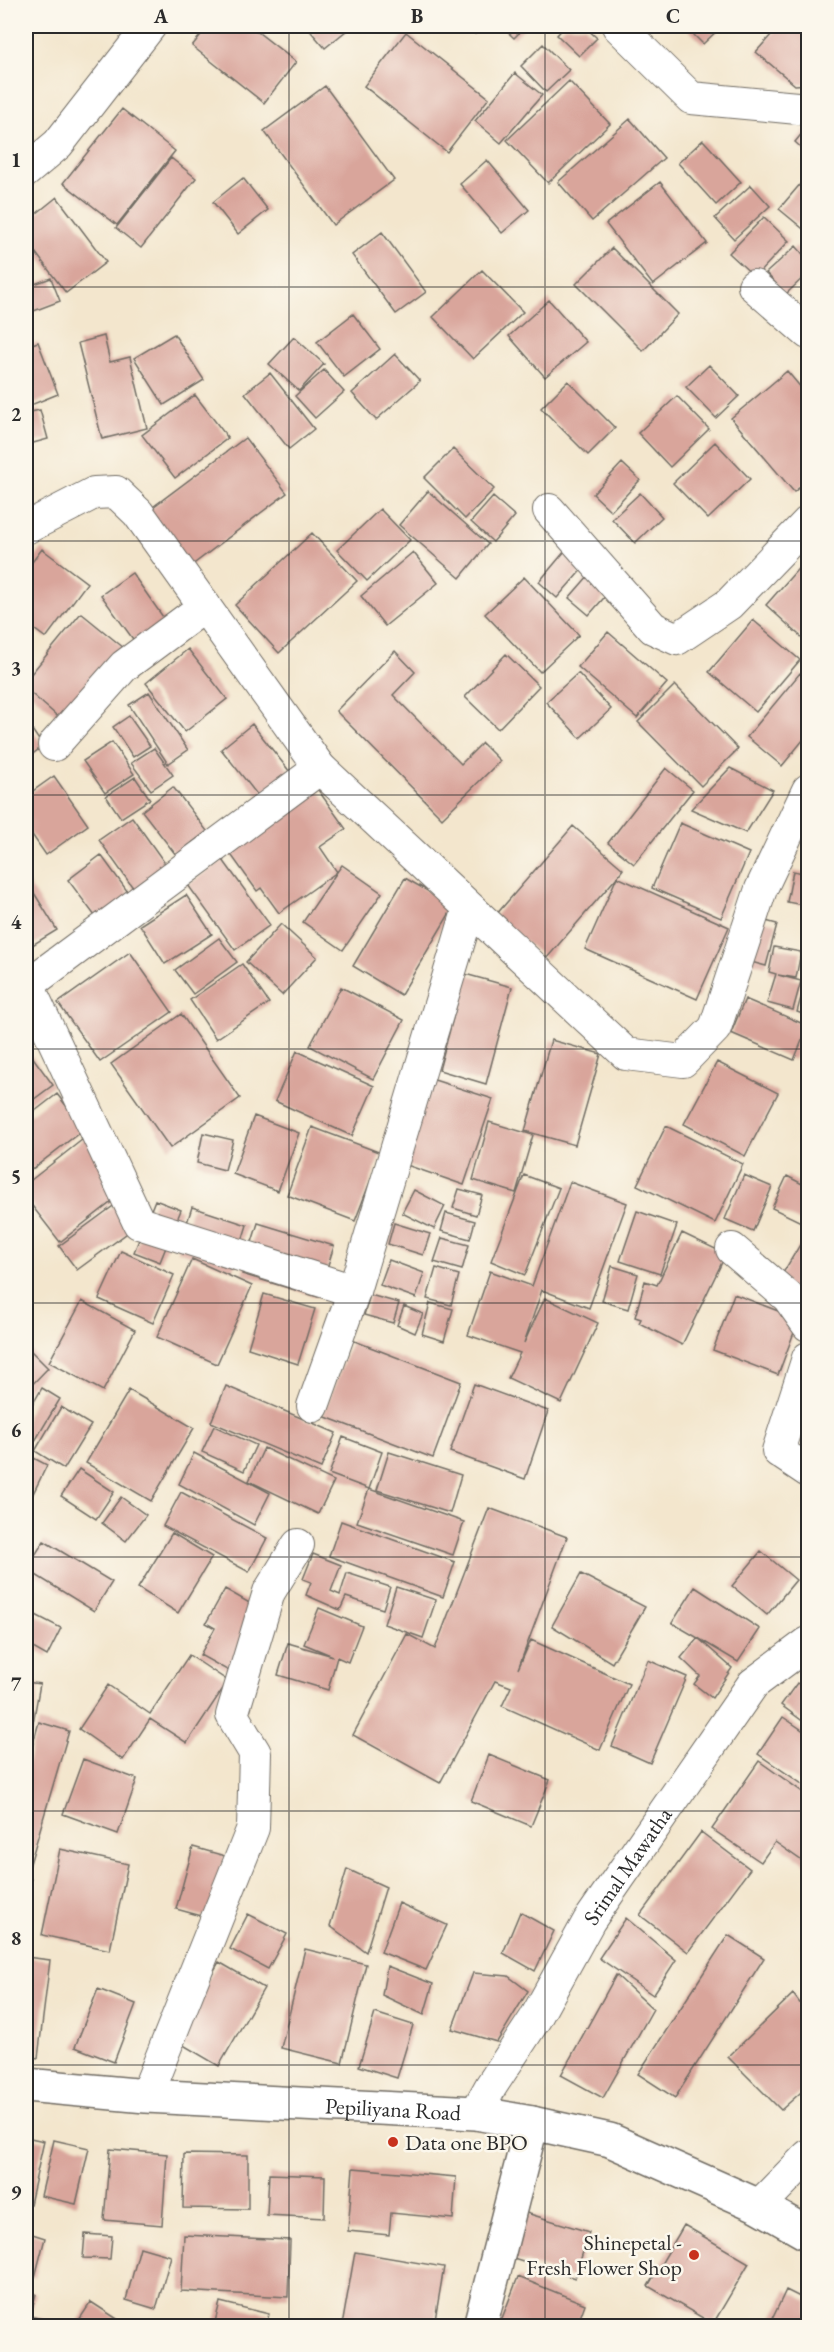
<svg xmlns="http://www.w3.org/2000/svg" width="834" height="2352" font-family="'EB Garamond',serif">
	<style>
		.building { fill: #d9a59b }
		.lines { fill: none; stroke-linecap: round; stroke-linejoin: round }
		.minor-casing { stroke: #716c64; stroke-width: 34 }
		.tertiary-casing { stroke: #716c64; stroke-width: 36 }
		.primary-casing { stroke: #716c64; stroke-width: 36 }
		.minor { stroke: #fff; stroke-width: 32 }
		.tertiary { stroke: #fff; stroke-width: 33 }
		.primary { stroke: #fff; stroke-width: 33 }
		.grid { fill: none; stroke: #2b2b2b; stroke-width: 1.5; stroke-opacity: 0.55 }
		.poi-dot { fill: #c8321e; stroke: #fbf7ec; stroke-width: 2 }
		.labels { text-anchor: middle; dominant-baseline: central; stroke-width: 5; stroke-linejoin: round; paint-order: stroke }
		.street-label { font-size: 22px; fill: #2b2b2b; stroke: #fbf7ec }
		.poi-label { font-size: 22px; fill: #2b2b2b; stroke: #fbf7ec; text-anchor: start }
		.neatline { fill: none; stroke: #2b2b2b; stroke-width: 2 }
		.grid-label { font-size: 20px; text-anchor: middle; font-weight: bold; fill: #2b2b2b }
	</style>
	<rect width="100%" height="100%" fill="#fbf7ec"/>
	<filter id="ink" filterUnits="userSpaceOnUse"><feTurbulence type="fractalNoise" baseFrequency=".0167" numOctaves="2"/><feDisplacementMap in="SourceGraphic" scale="12" xChannelSelector="R" yChannelSelector="G"/><feConvolveMatrix kernelMatrix="1 2 1 2 8 2 1 2 1" color-interpolation-filters="sRGB"/></filter>
	<filter id="wash" filterUnits="userSpaceOnUse"><feTurbulence type="fractalNoise" baseFrequency=".008" numOctaves="4" result="noise"/><feDisplacementMap in="SourceGraphic" scale="24" xChannelSelector="R" yChannelSelector="G"/><feGaussianBlur stdDeviation="1.35" result="paint"/><feColorMatrix in="noise" values="0 0 0 0 0 0 0 0 0 0 0 0 0 0 0 0 0 1.4 0 .05"/><feComposite in="paint" operator="in"/></filter>
	<g filter="url(#wash)">
		<rect width="100%" height="100%" fill="#f3e6cd"/>
		<g id="blocks">
			<!-- building -->
			<path class="building" d="M208 26H250L296 62 264 103 192 46Z
				M306 26H352L325 48Z
				M466 26H484L475 34Z
				M501 26H526L514 38Z
				M565 26H584L597 38 579 56 557 35Z
				M685 26H722L703 44Z
				M779 26H805L808 28V84L795 85 756 52Z
				M406 32 489 98 447 152 364 86Z
				M543 44 569 70 546 92 521 66Z
				M515 73 542 95 501 143 475 121Z
				M569 81 610 124 548 183 507 140Z
				M325 86 394 180 333 225 264 131Z
				M122 109 175 151 117 225 63 183Z
				M630 119 664 158 592 221 558 182Z
				M808 126V154L795 142Z
				M703 140 741 182 716 205 678 163Z
				M171 158 196 178 141 248 116 228Z
				M487 160 529 210 502 233 460 184Z
				M808 175V230L807 232 779 209Z
				M243 178 268 210 238 234 213 202Z
				M660 182 707 243 653 285 606 224Z
				M751 185 770 206 734 239 715 218Z
				M57 197 106 262 66 293 26 240V222Z
				M764 217 789 241 755 277 729 253Z
				M382 232 426 292 396 314 352 255Z
				M796 246 808 260V273L786 294 766 273Z
				M612 248 678 314 643 351 576 284Z
				M482 270 523 312 473 359 433 317Z
				M51 278 60 301 26 314V287Z
				M549 300 586 342 545 377 509 336Z
				M353 314 380 349 344 377 317 342Z
				M26 334 29 345 38 342 58 394 26 407Z
				M174 334 204 380 164 405 134 358Z
				M104 336 110 362 130 357 147 428 102 439 78 343Z
				M294 337 324 364 299 391 269 364Z
				M395 354 420 381 376 420 352 393Z
				M709 365 739 396 716 418 686 387Z
				M324 370 344 392 315 418 295 396Z
				M787 371 808 396V480L794 492 731 418Z
				M270 373 314 429 289 449 245 393Z
				M568 381 615 428 588 455 541 408Z
				M195 395 228 438 175 478 142 435Z
				M677 396 709 429 670 467 638 433Z
				M40 410 48 439 26 445V413Z
				M245 438 287 493 187 569 145 513Z
				M715 442 750 479 708 519 673 483Z
				M453 449 494 489 465 519 424 478Z
				M622 463 640 480 611 511 593 494Z
				M428 491 488 544 460 578 399 525Z
				M640 493 662 517 635 543 612 519Z
				M493 497 515 516 493 542 471 522Z
				M380 509 410 540 367 581 337 550Z
				M312 533 357 581 279 653 235 605Z
				M42 549 87 583 46 638 26 623V570Z
				M565 551 584 567 557 598 539 582Z
				M413 552 438 583 385 626 361 596Z
				M804 562 808 566V643L766 605Z
				M132 573 168 624 138 646 101 595Z
				M589 575 609 592 589 615 569 598Z
				M524 577 579 635 540 672 485 614Z
				M81 613 124 648 63 721 26 689V680Z
				M753 620 800 660 756 712 709 672Z
				M608 632 667 683 637 718 578 667Z
				M188 649 227 699 185 732 146 683Z
				M395 651 415 672 393 695 461 764 482 743 500 761 442 818 336 711Z
				M506 654 539 686 498 729 465 697Z
				M578 673 611 709 580 738 546 702Z
				M800 673 808 681V734L782 766 747 737Z
				M675 685 738 749 701 786 638 722Z
				M149 692 188 750 168 764 129 705Z
				M129 716 150 746 133 757 113 727Z
				M26 721 43 746 26 759Z
				M252 724 290 772 259 797 221 749Z
				M112 742 134 774 105 793 83 761Z
				M154 748 173 775 151 790 131 763Z
				M666 768 693 790 634 864 608 843Z
				M730 768 773 790 746 833 691 809Z
				M54 776 88 825 46 855 26 826V796Z
				M135 777 150 799 121 818 106 796Z
				M173 787 207 831 176 855 142 811Z
				M316 787 346 829 320 847 337 872 342 865 382 893 343 950 303 922 337 872 279 913 261 888 257 891 227 849Z
				M132 817 169 869 136 892 99 840Z
				M680 823 749 853 721 918 652 888Z
				M573 826 623 869 617 877 729 927 697 999 585 949 617 877 546 959 495 916Z
				M101 855 133 899 101 924 68 880Z
				M223 860 270 925 235 950 188 885Z
				M793 871 808 874V906L787 902Z
				M405 878 454 906 401 995 353 966Z
				M26 880 57 930 26 949Z
				M186 895 212 934 165 964 140 925Z
				M762 920 777 924 766 966 751 962Z
				M281 924 317 957 282 995 246 962Z
				M219 938 237 962 193 994 175 970Z
				M808 940V955L804 954Z
				M774 947 801 952 796 978 778 975 801 981 793 1010 767 1003 776 974 769 972Z
				M130 952 172 1012 100 1062 58 1003Z
				M242 964 269 1003 216 1039 190 1000Z
				M465 974 512 987 486 1084 439 1070Z
				M806 979 808 980V1016L797 1012Z
				M341 987 404 1020 373 1079 310 1046Z
				M745 999 808 1026 794 1060 731 1033Z
				M181 1014 240 1098 170 1148 111 1064Z
				M808 1037V1058L803 1056Z
				M551 1040 601 1054 575 1145 525 1131Z
				M26 1048 53 1085 26 1105Z
				M297 1051 374 1086 352 1136 275 1101Z
				M717 1062 778 1093 745 1156 684 1124Z
				M422 1076 493 1099 464 1185 395 1161Z
				M57 1094 84 1129 26 1174V1118Z
				M254 1116 299 1133 278 1191 233 1174Z
				M489 1122 533 1135 516 1193 473 1180Z
				M666 1126 743 1164 715 1223 637 1185Z
				M312 1127 381 1153 355 1221 287 1195Z
				M203 1133 233 1140 225 1170 197 1163Z
				M87 1136 128 1189 60 1242 26 1198V1184Z
				M524 1175 559 1188 525 1275 491 1261Z
				M744 1175 772 1187 753 1231 725 1219Z
				M787 1176 808 1187V1216L805 1224 772 1208Z
				M570 1182 627 1203 589 1308 542 1290 524 1343 545 1298 598 1323 561 1403 508 1378 520 1353 468 1335 490 1271 532 1286Z
				M459 1189 482 1195 476 1215 453 1208Z
				M414 1190 445 1206 434 1229 402 1213Z
				M155 1200 181 1210 160 1262 134 1252Z
				M116 1204 134 1228 77 1270 59 1246Z
				M192 1207 247 1225 233 1270 178 1251Z
				M637 1211 677 1225 660 1274 620 1261Z
				M446 1213 475 1221 470 1239 441 1231Z
				M258 1223 334 1246 318 1297 242 1274Z
				M394 1223 430 1234 423 1255 388 1244Z
				M682 1233 726 1254 682 1345 639 1323 641 1319 635 1317 645 1281 657 1285Z
				M442 1238 469 1245 462 1270 434 1262Z
				M804 1238 808 1241V1301L777 1283Z
				M121 1251 174 1275 153 1323 99 1299Z
				M192 1259 252 1286 217 1364 157 1337Z
				M389 1260 424 1273 416 1298 380 1285Z
				M612 1266 638 1274 628 1309 602 1301Z
				M436 1268 459 1275 451 1305 427 1299Z
				M264 1294 315 1309 298 1364 248 1348Z
				M734 1294 799 1319 778 1375 713 1350Z
				M370 1295 399 1303 393 1323 364 1315Z
				M82 1301 135 1330 103 1391 49 1362Z
				M430 1303 453 1309 444 1341 422 1334Z
				M404 1306 423 1314 415 1333 397 1325Z
				M352 1340 461 1382 433 1458 323 1416Z
				M30 1350 48 1368 26 1391V1355Z
				M474 1384 548 1411 525 1479 450 1452Z
				M226 1386 336 1433 321 1468 211 1422Z
				M42 1388 60 1399 35 1441 26 1436V1416Z
				M129 1390 194 1428 151 1501 86 1463Z
				M61 1407 91 1425 64 1469 35 1451Z
				M808 1408V1439L796 1433Z
				M214 1426 256 1445 244 1471 202 1452Z
				M343 1437 382 1452 369 1489 329 1474Z
				M264 1448 334 1481 318 1514 249 1481Z
				M389 1452 461 1475 450 1513 377 1490Z
				M194 1453 270 1493 254 1525 179 1484Z
				M26 1454 47 1465 26 1508Z
				M79 1469 114 1492 96 1519 61 1496Z
				M369 1489 464 1522 453 1555 357 1522Z
				M181 1492 267 1538 249 1572 163 1526Z
				M121 1497 146 1515 126 1541 102 1523Z
				M489 1508 567 1537 518 1669 531 1640 629 1684 600 1750 502 1706 511 1687 495 1681 440 1783 353 1735 407 1634 435 1649Z
				M341 1521 455 1562 443 1597 329 1556Z
				M172 1533 212 1557 178 1613 138 1588Z
				M44 1541 112 1582 94 1611 26 1569Z
				M761 1551 796 1580 767 1615 732 1586Z
				M313 1554 341 1565 331 1591 340 1595 347 1573 390 1587 383 1609 346 1597 340 1610 306 1595 311 1582 303 1579Z
				M581 1574 645 1607 612 1663 552 1626Z
				M396 1587 436 1600 423 1638 384 1624Z
				M695 1587 760 1629 738 1662 698 1638 732 1668 712 1698 694 1684 700 1676 681 1658 698 1638 672 1623Z
				M225 1589 260 1609 234 1674 200 1655 215 1628 206 1623Z
				M319 1608 362 1626 348 1662 337 1657 328 1690 278 1675 288 1643 333 1656 304 1644Z
				M26 1610 61 1628 47 1656 26 1644Z
				M189 1655 228 1681 187 1743 150 1719 123 1760 79 1729 108 1685 150 1714Z
				M648 1660 687 1677 650 1763 612 1746Z
				M26 1682 40 1684 30 1740 26 1739Z
				M797 1683 808 1691V1725L781 1705Z
				M783 1717 808 1734V1788L758 1754Z
				M39 1722 69 1731 29 1867 26 1866V1768Z
				M489 1755 550 1780 531 1826 471 1801Z
				M83 1759 137 1779 118 1834 63 1814Z
				M759 1761 808 1796V1865L775 1842 761 1862 712 1829Z
				M701 1832 750 1869 688 1952 640 1915Z
				M193 1847 225 1856 209 1918 176 1909Z
				M60 1849 128 1864 110 1950 42 1935Z
				M347 1869 386 1887 366 1952 330 1926Z
				M26 1878 31 1879 26 1897Z
				M399 1903 447 1925 426 1970 381 1952Z
				M520 1912 554 1931 535 1971 503 1953Z
				M248 1914 287 1934 268 1969 230 1949Z
				M626 1918 676 1960 653 1995 599 1958Z
				M728 1935 764 1958 675 2098 638 2074Z
				M305 1949 366 1964 342 2063 281 2048Z
				M26 1957 50 1960 38 2058 26 2056Z
				M219 1962 264 1988 219 2066 173 2039Z
				M387 1966 433 1984 424 2015 382 1995Z
				M473 1973 508 1976 528 1991 497 2042 452 2029Z
				M616 1975 653 2009 603 2098 561 2075Z
				M98 1989 136 2004 114 2062 75 2047Z
				M793 1994 808 2014V2086L781 2110 728 2057Z
				M375 2013 413 2025 397 2078 359 2066Z
				M26 2137 44 2141 30 2204 26 2203Z
				M54 2140 89 2148 76 2204 41 2196Z
				M110 2149 167 2154 162 2225 104 2220Z
				M184 2154 248 2155V2209L183 2208Z
				M353 2168 456 2177 453 2219 391 2213 389 2235 348 2231Z
				M269 2174 325 2176 324 2218 267 2215Z
				M523 2212 589 2232 575 2278 510 2258Z
				M684 2225 749 2263 713 2324 648 2286Z
				M26 2232 45 2238 35 2277 26 2275Z
				M85 2234 112 2236 110 2259 83 2258Z
				M184 2235 290 2240 288 2297 181 2291Z
				M140 2247 171 2256 156 2309 126 2300Z
				M355 2252 444 2267 434 2326H342Z
				M518 2277 585 2304 577 2326H499Z
				M786 2290 808 2301V2326H769Z
				M26 2291 36 2294 30 2316 72 2326H26Z
				M91 2302 128 2326H75Z
				M220 2302 269 2314 266 2326H214Z"/>
		</g>
	</g>
	<g filter="url(#ink)">
		<use href="#blocks" fill-opacity="0" stroke="#716c64" stroke-width="1.5"/>
		<g class="lines">
			<!-- minor casing -->
			<g class="minor-casing">
				<g id="minor">
					<path d="M618 26 691 98 808 109"/>
					<path d="M26 171 58 144 150 26"/>
					<path d="M754 286 808 333"/>
					<path d="M549 510 653 628 677 639 729 604 808 522"/>
					<path d="M26 528 94 493 116 492 138 513 320 768 626 1054 683 1061 715 1028 761 889 808 790"/>
					<path d="M54 745 124 666 205 606"/>
					<path d="M26 981 139 1223 354 1291"/>
					<path d="M29 984 320 768"/>
					<path d="M732 1249 788 1297 808 1325"/>
					<path d="M808 1358 778 1451 808 1471"/>
					<path d="M313 1406 354 1291 469 908"/>
					<path d="M146 2096 253 1828 255 1753 232 1715 269 1592 298 1545"/>
					<path id="s1" d="M476 2113 491 2086 535 2019 589 1921 753 1684 808 1643"/>
					<path d="M759 2206 808 2156"/>
				</g>
			</g>
			<!-- tertiary casing -->
			<g class="tertiary-casing">
				<path id="tertiary" d="M480 2326 532 2123"/>
			</g>
			<!-- primary casing -->
			<g class="primary-casing">
				<g id="primary">
					<path id="s2" d="M26 2085 146 2096 476 2113 532 2123 610 2140 759 2206 808 2234"/>
				</g>
			</g>
			<!-- minor -->
			<use href="#minor" class="minor"/>
			<!-- tertiary -->
			<use href="#tertiary" class="tertiary"/>
			<!-- primary -->
			<use href="#primary" class="primary"/>
		</g>
	</g>
	<!-- grid -->
	<path class="grid" d="M289 26V2326M545 26V2326M26 287H808M26 541H808M26 795H808M26 1049H808M26 1303H808M26 1557H808M26 1811H808M26 2065H808"/>
	<!-- markers -->
	<g class="poi-dot">
		<circle cx="393" cy="2142" r="6"/>
		<circle cx="694" cy="2255" r="6"/>
	</g>
	<g class="labels">
		<!-- street labels -->
		<g class="street-label">
			<text stroke="none"><textPath href="#s1" startOffset="290">Srimal Mawatha</textPath></text>
			<text stroke="none"><textPath href="#s2" startOffset="368">Pepiliyana Road</textPath></text>
		</g>
		<!-- poi labels -->
		<g class="poi-label">
			<text x="405" y="2142">Data one BPO</text>
			<text x="682" y="2242" text-anchor="end">Shinepetal -<tspan x="682" dy="25">Fresh Flower Shop</tspan></text>
		</g>
	</g>
	<!-- margin -->
	<rect width="834" height="2352" fill="none" stroke="#fbf7ec" stroke-width="66"/>
	<rect x="33" y="33" width="768" height="2286" class="neatline"/>
	<g class="grid-label">
		<text x="161" y="23">A</text>
		<text x="417" y="23">B</text>
		<text x="673" y="23">C</text>
		<text x="16" y="167">1</text>
		<text x="16" y="421">2</text>
		<text x="16" y="675">3</text>
		<text x="16" y="929">4</text>
		<text x="16" y="1183">5</text>
		<text x="16" y="1437">6</text>
		<text x="16" y="1691">7</text>
		<text x="16" y="1945">8</text>
		<text x="16" y="2199">9</text>
	</g>
</svg>
